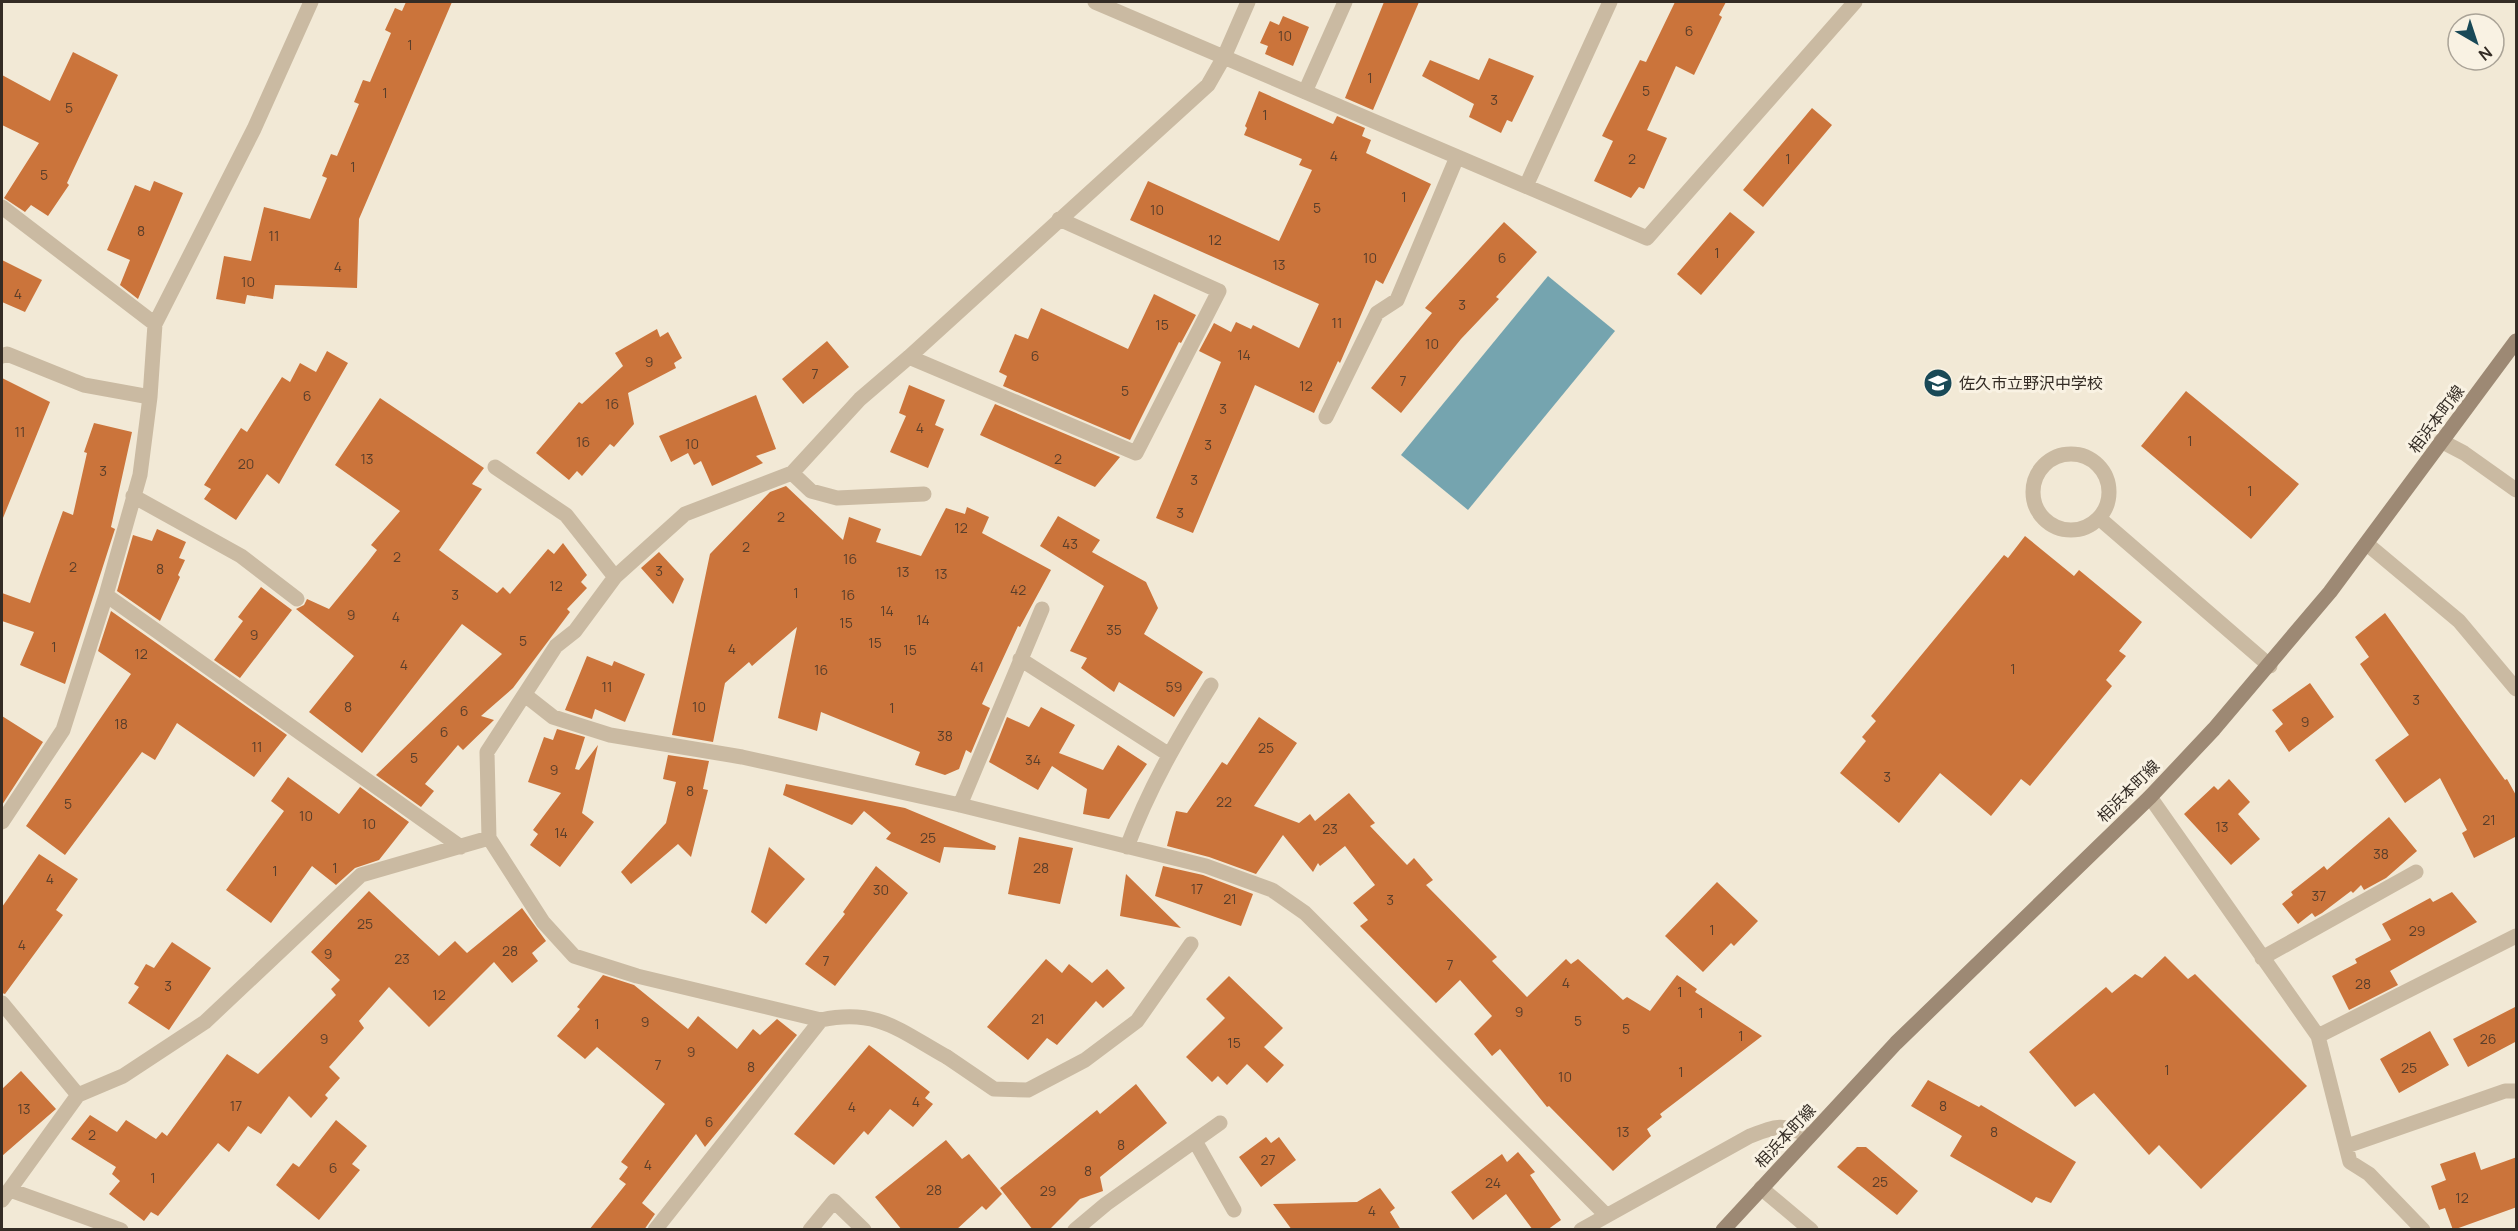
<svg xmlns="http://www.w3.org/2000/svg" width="2518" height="1231" font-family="Manrope,'Noto Sans JP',sans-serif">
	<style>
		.water { fill: #75a4af }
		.building { fill: #cb743b }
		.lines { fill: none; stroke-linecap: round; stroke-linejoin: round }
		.service { stroke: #cabaa2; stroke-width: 15 }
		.minor { stroke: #cabaa2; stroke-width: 15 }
		.secondary { stroke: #9d8974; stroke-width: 15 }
		.labels { text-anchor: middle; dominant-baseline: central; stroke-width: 6; stroke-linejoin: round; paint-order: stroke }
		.number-label { font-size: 14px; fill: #5a3e2a }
		.poi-label { font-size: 16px; fill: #342c25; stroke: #f9f2e3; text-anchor: start }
		.street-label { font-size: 16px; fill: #342c25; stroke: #f9f2e3 }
	</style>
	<rect width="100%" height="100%" fill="#f2e9d6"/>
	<!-- water -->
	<path class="water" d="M1548 276 1615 331 1468 510 1401 455Z"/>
	<!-- building -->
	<path class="building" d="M406 2H452L359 219 357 288 275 285 273 299 247 295 245 304 216 299 224 256 251 261 264 207 310 219 327 178 322 176 331 154 337 156 359 104 354 102 363 80 370 82 391 33 385 30 395 8 402 11Z
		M1384 2H1419L1373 110 1345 98Z
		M1675 2H1726L1719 15 1722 17 1694 75 1676 66 1647 130 1667 138 1644 189 1639 187 1631 198 1594 181 1613 141 1602 136 1640 60 1646 62Z
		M1283 16 1309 27 1293 66 1265 54 1268 46 1260 43 1270 21 1279 25Z
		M73 52 118 75 67 183 69 185 48 216 31 205 25 212 4 198 39 143 2 125V75L50 101Z
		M1489 58 1534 76 1512 122 1507 120 1501 133 1469 117 1474 104 1422 76 1430 60 1479 80Z
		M1259 91 1333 124 1337 116 1365 128 1362 136 1371 140 1366 153 1431 184 1383 284 1376 280 1340 363 1338 361 1314 413 1255 385 1193 533 1156 518 1221 362 1199 351 1214 323 1231 332 1236 322 1251 329 1253 325 1299 348 1319 304 1130 220 1148 181 1279 241 1312 170 1299 165 1302 159 1244 135 1247 128 1245 126Z
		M1812 108 1832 125 1763 207 1743 190Z
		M154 181 183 193 138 299 120 285 130 260 107 250 135 185 150 191Z
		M1730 212 1755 232 1701 295 1677 274Z
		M1504 222 1537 252 1496 297 1499 299 1461 339 1401 413 1371 388 1432 313 1425 308Z
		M2 260 42 280 25 312 2 302Z
		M1154 294 1196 315 1181 343 1179 342 1130 440 1003 386 1007 376 999 372 1015 334 1028 339 1041 308 1128 349Z
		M657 329 660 337 668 332 682 358 674 363 676 368 628 393 634 424 614 447 610 444 582 476 577 471 569 480 536 453 579 402 582 404 623 366 615 353Z
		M827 341 849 367 803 404 782 379Z
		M327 351 348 363 279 484 267 474 236 520 204 499 211 489 204 485 241 428 247 432 282 377 290 382 300 363 316 372Z
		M2 378 50 402 3 518H2Z
		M909 385 945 400 935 425 944 429 928 468 890 452 906 416 899 413Z
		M2186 391 2299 484 2251 539 2141 446Z
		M756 395 776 449 756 456 763 463 712 486 701 461 694 465 688 453 671 462 659 436Z
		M380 398 484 468 472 484 482 489 439 550 497 593 503 587 510 594 548 549 554 554 563 543 587 575 581 582 587 588 567 609 570 612 513 688 481 716 494 720 463 750 458 745 425 784 434 791 421 807 376 775 502 654 462 624 362 753 309 712 354 656 296 609 304 605 307 599 329 609 367 563 377 550 371 545 400 511 335 465Z
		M995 404 1120 457 1095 487 980 435Z
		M94 423 132 432 111 527 115 529 65 684 20 665 34 632 2 621V593L30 603 63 511 73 515 87 453 84 452Z
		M786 486 843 540 849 517 881 529 876 542 921 556 946 508 965 514 967 507 989 517 982 533 1051 570 1020 627 1018 626 982 704 990 708 971 753 966 750 959 769 945 775 915 765 920 752 821 712 817 731 778 718 797 627 752 666 749 662 725 683 713 742 672 735 710 554 770 492Z
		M1058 516 1100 540 1092 552 1146 582 1158 608 1144 634 1203 672 1174 717 1119 682 1114 692 1081 668 1087 658 1070 651 1104 586 1040 546Z
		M157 529 186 542 179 558 185 560 178 575 180 577 160 621 117 591 133 535 152 541Z
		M2025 536 2074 576 2079 570 2142 622 2119 651 2126 656 2106 680 2112 686 2030 786 2021 779 1991 816 1940 773 1899 823 1840 773 1866 741 1862 737 1876 721 1871 716 2004 555 2008 558Z
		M659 552 684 579 673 604 641 568Z
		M261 587 292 610 240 678 214 660 243 621 238 617Z
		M111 611 287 735 254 777 177 723 155 760 142 752 65 855 26 826 131 674 98 651Z
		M2385 613 2505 780 2507 779 2517 797V836L2474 858 2462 833 2467 830 2440 778 2405 803 2375 760 2409 735 2360 664 2369 657 2355 637Z
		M587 656 612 666 614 661 645 674 625 722 595 709 592 719 565 710Z
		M2310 683 2334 717 2289 752 2275 731 2283 724 2272 710Z
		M1041 707 1075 725 1059 753 1103 770 1118 745 1147 764 1109 819 1083 814 1087 789 1052 766 1038 790 989 762 1007 717 1029 727Z
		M2 716 43 742 2 805Z
		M1259 717 1297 743 1254 806 1299 823 1310 814 1315 821 1349 793 1375 823 1370 826 1407 865 1414 858 1433 880 1426 885 1497 957 1492 961 1527 997 1566 959 1571 964 1578 959 1623 1000 1627 997 1650 1011 1677 975 1697 989 1695 992 1762 1036 1660 1114 1662 1117 1647 1129 1651 1136 1613 1171 1549 1106 1547 1107 1500 1049 1492 1056 1474 1034 1492 1016 1460 980 1436 1003 1360 926 1368 920 1353 903 1375 885 1345 846 1320 866 1318 863 1313 872 1283 835 1256 874 1209 857 1167 846 1176 811 1187 813 1222 762 1227 765Z
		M557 729 585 737 575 769 579 770 598 745 582 813 594 822 560 867 530 845 538 834 533 830 561 793 528 782 544 737 553 740Z
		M668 755 709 761 703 789 708 790 691 857 678 844 631 884 621 872 666 823 676 782 663 779Z
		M288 777 339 814 360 787 409 822 379 860 355 868 336 885 312 866 271 923 226 890 284 811 271 801Z
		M2229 779 2250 802 2238 814 2260 839 2231 865 2184 814 2214 786 2218 790Z
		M786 784 905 808 996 846 995 850 944 847 940 863 886 839 891 833 864 811 852 825 783 795Z
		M2389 817 2417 851 2386 878 2364 890 2361 885 2353 893 2351 891 2322 913 2315 917 2312 913 2298 924 2282 904 2293 895 2291 892 2324 866 2327 870Z
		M1019 837 1073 848 1060 904 1008 894Z
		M769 847 805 879 766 924 751 912Z
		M39 854 78 879 56 910 63 915 5 994 2 993V907Z
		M876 866 908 893 835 986 805 964 845 914 843 912Z
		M1163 866 1203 875 1253 894 1241 926 1155 896Z
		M1126 874 1181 928 1120 916Z
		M1717 882 1758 921 1734 946 1731 943 1703 972 1665 936Z
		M369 891 439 956 455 941 467 953 522 908 546 941 532 953 538 961 512 983 494 962 429 1027 389 987 359 1021 364 1028 329 1067 340 1078 325 1095 328 1098 311 1118 289 1096 261 1134 248 1126 229 1152 218 1143 158 1216 151 1212 144 1221 109 1194 120 1181 112 1174 116 1167 71 1139 90 1115 117 1132 126 1120 156 1139 162 1132 167 1136 227 1054 258 1074 336 995 331 989 340 980 311 952Z
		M2452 892 2477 922 2390 971 2398 985 2349 1010 2332 976 2357 963 2355 959 2391 940 2382 924 2430 898 2433 902Z
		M172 942 211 968 169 1030 128 1003 139 987 134 984 146 964 154 968Z
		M2165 956 2188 979 2195 974 2307 1086 2201 1189 2159 1145 2149 1155 2094 1093 2075 1107 2029 1052 2106 987 2112 993 2135 974 2142 978Z
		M1046 959 1062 973 1069 964 1092 983 1107 969 1125 988 1103 1008 1096 1001 1057 1045 1047 1038 1028 1060 987 1027Z
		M603 975 634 985 688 1029 698 1016 737 1049 753 1029 760 1035 777 1019 797 1035 705 1147 696 1134 642 1203 655 1214 644 1230H589L626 1184 619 1179 628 1167 621 1162 665 1104 597 1047 585 1059 557 1036 580 1009 577 1007Z
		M1229 976 1283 1028 1264 1047 1284 1065 1267 1083 1247 1064 1227 1085 1218 1076 1212 1082 1186 1057 1225 1018 1206 999Z
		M2517 1006V1041L2468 1067 2453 1039Z
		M2430 1031 2449 1065 2399 1093 2380 1059Z
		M869 1045 930 1092 925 1098 933 1104 913 1127 890 1109 868 1135 864 1131 834 1165 794 1134Z
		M21 1071 56 1109 2 1156V1089Z
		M1928 1080 1979 1107 1981 1105 2076 1162 2051 1203 2036 1197 2032 1203 1950 1156 1962 1136 1911 1106Z
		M1136 1084 1167 1123 1100 1177 1103 1191 1080 1199 1049 1230H1033L1000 1188 1097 1110 1100 1114Z
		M336 1120 367 1146 352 1164 360 1170 319 1220 276 1185 293 1163 299 1167Z
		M1266 1137 1271 1143 1279 1137 1296 1160 1261 1187 1239 1157Z
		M946 1140 962 1159 969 1154 1002 1194 986 1210 982 1206 956 1230H902L875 1197Z
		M1857 1147H1866L1918 1191 1897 1215 1837 1167Z
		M1518 1152 1535 1172 1530 1175 1561 1220 1547 1230H1533L1506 1194 1473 1220 1451 1192 1502 1154 1507 1162Z
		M2475 1152 2481 1170 2517 1157V1207L2453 1230 2445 1208 2439 1210 2431 1186 2446 1180 2440 1164Z
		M1380 1188 1395 1208 1390 1212 1401 1230H1292L1273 1204 1357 1202Z"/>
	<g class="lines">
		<!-- service -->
		<path class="service" d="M2033 492a38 38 0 1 1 76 0a38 38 0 1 1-76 0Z
			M2099 518 2270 666
			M2367 544 2459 621 2516 689
			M947 1057 994 1089 1028 1090 1085 1060 1137 1021 1191 944"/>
		<!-- minor -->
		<path class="minor" d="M1095 2 1647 238 1855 2
			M1305 92 1345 2
			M1526 186 1610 2
			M2 207 155 324
			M2 356 7 354 84 385 150 397
			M909 357 1136 453 1219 291 1059 219
			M1326 417 1377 313 1397 300 1457 157
			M2441 441 2464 453 2516 490
			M495 467 566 515 615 577
			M792 473 811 491 837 498 924 494
			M133 496 241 556 297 599
			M106 595 461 847
			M1020 659 1168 754
			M525 695 553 717 610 735 742 757 960 805 1206 866 1272 890 1305 913 1605 1214
			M2150 797 2318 1036 2350 1162 2369 1174 2423 1230
			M960 805 1042 609
			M2 822 63 730 106 595 140 475 150 397 155 324 254 129 311 2
			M489 838 543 922 574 956 637 976 821 1020 655 1230
			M1127 847C1149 788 1178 738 1211 685
			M2262 958 2416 872
			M2 1003 78 1095
			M821 1020C878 1008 900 1031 947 1057
			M2318 1036 2516 936
			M1195 1141 1234 1210
			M2347 1146 2505 1091H2516
			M1761 1188 1811 1230
			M10 1190 121 1230
			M2 1200 78 1095 123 1076 205 1022 361 875 489 838 487 752 556 646 575 631 615 577 685 514 792 473 860 399 909 357 1208 85 1224 57 1248 2
			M810 1230 834 1201 864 1230
			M1075 1230 1106 1204 1220 1123
			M1581 1230 1750 1136C1776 1126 1782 1123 1809 1136"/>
		<!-- secondary -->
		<path class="secondary" d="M1723 1230 1896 1043 2150 797 2214 729 2330 592 2516 341"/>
	</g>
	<!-- icons -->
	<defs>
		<g id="school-disc" transform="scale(1.5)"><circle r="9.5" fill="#194957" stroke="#f9f2e3"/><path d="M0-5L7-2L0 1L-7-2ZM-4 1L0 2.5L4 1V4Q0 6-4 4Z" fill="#fff"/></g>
	</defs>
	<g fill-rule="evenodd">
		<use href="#school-disc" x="1938" y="383"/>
	</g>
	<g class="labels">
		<!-- number labels -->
		<g class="number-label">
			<text x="1689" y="30">6</text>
			<text x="1285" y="35">10</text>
			<text x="410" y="44">1</text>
			<text x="1370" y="77">1</text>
			<text x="1646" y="90">5</text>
			<text x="385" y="92">1</text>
			<text x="1494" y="99">3</text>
			<text x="69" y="107">5</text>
			<text x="1265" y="114">1</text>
			<text x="1334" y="155">4</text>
			<text x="1632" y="158">2</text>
			<text x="1788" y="158">1</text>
			<text x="353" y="166">1</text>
			<text x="44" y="174">5</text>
			<text x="1404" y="196">1</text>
			<text x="1317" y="207">5</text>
			<text x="1157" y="209">10</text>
			<text x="141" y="230">8</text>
			<text x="274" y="235">11</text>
			<text x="1215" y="239">12</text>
			<text x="1717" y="252">1</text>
			<text x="1370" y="257">10</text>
			<text x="1502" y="257">6</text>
			<text x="1279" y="264">13</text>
			<text x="338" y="266">4</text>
			<text x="248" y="281">10</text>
			<text x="18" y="293">4</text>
			<text x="1462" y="304">3</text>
			<text x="1337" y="322">11</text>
			<text x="1162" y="324">15</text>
			<text x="1432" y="343">10</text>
			<text x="1244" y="354">14</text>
			<text x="1035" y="355">6</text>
			<text x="649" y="361">9</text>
			<text x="815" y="373">7</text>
			<text x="1403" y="380">7</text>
			<text x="1306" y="385">12</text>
			<text x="1125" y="390">5</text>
			<text x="307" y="395">6</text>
			<text x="612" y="403">16</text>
			<text x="1223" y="408">3</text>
			<text x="920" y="427">4</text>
			<text x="20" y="431">11</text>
			<text x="2190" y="440">1</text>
			<text x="583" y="441">16</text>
			<text x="692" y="443">10</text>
			<text x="1208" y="444">3</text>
			<text x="367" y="458">13</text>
			<text x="1058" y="458">2</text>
			<text x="246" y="463">20</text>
			<text x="103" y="470">3</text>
			<text x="1194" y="479">3</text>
			<text x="2250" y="490">1</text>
			<text x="1180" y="512">3</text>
			<text x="781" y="516">2</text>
			<text x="961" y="527">12</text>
			<text x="1070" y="543">43</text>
			<text x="746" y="546">2</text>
			<text x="397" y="556">2</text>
			<text x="850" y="558">16</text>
			<text x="73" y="566">2</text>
			<text x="160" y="568">8</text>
			<text x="659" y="570">3</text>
			<text x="903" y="571">13</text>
			<text x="941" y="573">13</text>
			<text x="556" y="585">12</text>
			<text x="1018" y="589">42</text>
			<text x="796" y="592">1</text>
			<text x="455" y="594">3</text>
			<text x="848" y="594">16</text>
			<text x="887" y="610">14</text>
			<text x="351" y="614">9</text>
			<text x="396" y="616">4</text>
			<text x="923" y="619">14</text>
			<text x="846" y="622">15</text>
			<text x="1114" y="629">35</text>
			<text x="254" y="634">9</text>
			<text x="523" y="640">5</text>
			<text x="875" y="642">15</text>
			<text x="54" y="646">1</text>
			<text x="732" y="648">4</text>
			<text x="910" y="649">15</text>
			<text x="141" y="653">12</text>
			<text x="404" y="664">4</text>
			<text x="977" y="666">41</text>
			<text x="2013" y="668">1</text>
			<text x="821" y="669">16</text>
			<text x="607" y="686">11</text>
			<text x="1174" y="686">59</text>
			<text x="2416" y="699">3</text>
			<text x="348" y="706">8</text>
			<text x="699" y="706">10</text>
			<text x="892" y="707">1</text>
			<text x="464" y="710">6</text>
			<text x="2305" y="721">9</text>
			<text x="121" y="723">18</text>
			<text x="444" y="731">6</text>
			<text x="945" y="735">38</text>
			<text x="257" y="746">11</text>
			<text x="1266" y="747">25</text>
			<text x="414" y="757">5</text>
			<text x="1033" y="759">34</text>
			<text x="554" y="769">9</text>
			<text x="1887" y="776">3</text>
			<text x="690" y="790">8</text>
			<text x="1224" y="801">22</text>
			<text x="68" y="803">5</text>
			<text x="306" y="815">10</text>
			<text x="2489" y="819">21</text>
			<text x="369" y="823">10</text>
			<text x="2222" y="826">13</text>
			<text x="1330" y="828">23</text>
			<text x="561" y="832">14</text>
			<text x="928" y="837">25</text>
			<text x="2381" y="853">38</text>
			<text x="335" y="867">1</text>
			<text x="1041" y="867">28</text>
			<text x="275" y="870">1</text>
			<text x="50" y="878">4</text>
			<text x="1197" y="888">17</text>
			<text x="881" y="889">30</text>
			<text x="2319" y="895">37</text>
			<text x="1230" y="898">21</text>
			<text x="1390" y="899">3</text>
			<text x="365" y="923">25</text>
			<text x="1712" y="929">1</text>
			<text x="2417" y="930">29</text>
			<text x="22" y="944">4</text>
			<text x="510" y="950">28</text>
			<text x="328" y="953">9</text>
			<text x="402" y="958">23</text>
			<text x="826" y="960">7</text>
			<text x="1450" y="964">7</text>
			<text x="1566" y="982">4</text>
			<text x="2363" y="983">28</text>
			<text x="168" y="985">3</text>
			<text x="1680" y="991">1</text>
			<text x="439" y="994">12</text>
			<text x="1519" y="1011">9</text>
			<text x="1701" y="1012">1</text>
			<text x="1038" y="1018">21</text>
			<text x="1578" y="1020">5</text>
			<text x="645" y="1021">9</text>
			<text x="597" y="1023">1</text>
			<text x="1626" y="1028">5</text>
			<text x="1741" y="1035">1</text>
			<text x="324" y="1038">9</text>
			<text x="2488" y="1038">26</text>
			<text x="1234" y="1042">15</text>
			<text x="691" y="1051">9</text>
			<text x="658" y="1064">7</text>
			<text x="751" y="1066">8</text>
			<text x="2409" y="1067">25</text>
			<text x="2167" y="1069">1</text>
			<text x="1681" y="1071">1</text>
			<text x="1565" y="1076">10</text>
			<text x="916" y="1101">4</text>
			<text x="236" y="1105">17</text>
			<text x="1943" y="1105">8</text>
			<text x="852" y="1106">4</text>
			<text x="24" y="1108">13</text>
			<text x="709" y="1121">6</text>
			<text x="1623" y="1131">13</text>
			<text x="1994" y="1131">8</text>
			<text x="92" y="1134">2</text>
			<text x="1121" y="1144">8</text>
			<text x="1268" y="1159">27</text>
			<text x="648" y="1164">4</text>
			<text x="333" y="1167">6</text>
			<text x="1088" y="1170">8</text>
			<text x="153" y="1177">1</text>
			<text x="1880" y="1181">25</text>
			<text x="1493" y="1182">24</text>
			<text x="934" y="1189">28</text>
			<text x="1048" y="1190">29</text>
			<text x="2462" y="1197">12</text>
			<text x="1372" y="1210">4</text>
		</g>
		<!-- poi labels -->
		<g class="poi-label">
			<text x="1959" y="383">佐久市立野沢中学校</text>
		</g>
		<!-- street labels -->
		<g class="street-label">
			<text transform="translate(2436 419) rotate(-53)">相浜本町線</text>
			<text transform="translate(2128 791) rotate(-45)">相浜本町線</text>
			<text transform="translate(1785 1136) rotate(-47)">相浜本町線</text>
		</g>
	</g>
	<!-- border -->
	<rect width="2518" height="1231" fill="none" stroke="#342c25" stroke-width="6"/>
	<!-- north arrow -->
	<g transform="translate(2476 42) rotate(141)"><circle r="28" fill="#f9f2e3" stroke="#aaa397" stroke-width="1.5"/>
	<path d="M0-4.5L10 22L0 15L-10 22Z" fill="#194957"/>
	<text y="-9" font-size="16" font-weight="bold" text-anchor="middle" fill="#342c25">N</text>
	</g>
</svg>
